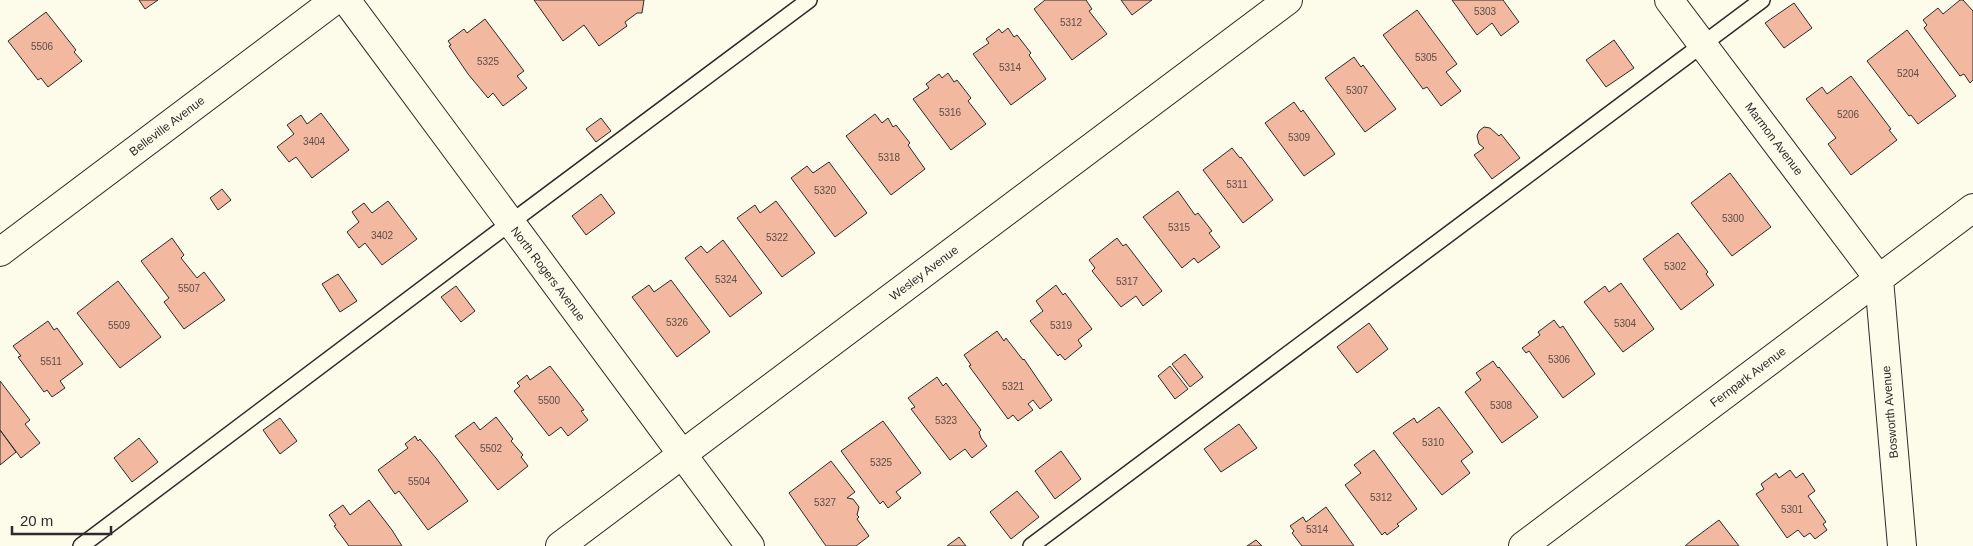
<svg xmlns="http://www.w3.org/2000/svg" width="1973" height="546" font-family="Arial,sans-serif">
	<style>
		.building { fill: #f2b8a0; stroke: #2b2b2b }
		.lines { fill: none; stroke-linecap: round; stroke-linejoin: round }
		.lane-casing { stroke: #2b2b2b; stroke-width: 18 }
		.street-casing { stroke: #2b2b2b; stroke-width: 30 }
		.secondary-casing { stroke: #2b2b2b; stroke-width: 30 }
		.lane { stroke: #fdfbea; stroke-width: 15 }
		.street { stroke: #fdfbea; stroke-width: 28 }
		.secondary { stroke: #fdfbea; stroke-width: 28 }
		.labels { text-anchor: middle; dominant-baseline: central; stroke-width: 4; stroke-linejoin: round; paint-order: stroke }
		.number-label { font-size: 10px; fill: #5d4e48 }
		.street-label { font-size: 12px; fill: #2b2b2b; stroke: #fdfbea }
	</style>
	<rect width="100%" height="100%" fill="#fdfbea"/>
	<!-- building -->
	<path class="building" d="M139 0H158L145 9Z
		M534 0H644L642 13H637L625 22 627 26 599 46 584 25 563 41Z
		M1045 0H1086L1092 9 1089 11 1107 34 1072 60 1034 9Z
		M1121 0H1152L1132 15Z
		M1452 0H1503L1519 22 1501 36 1492 23 1477 35Z
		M1960 0H1963L1973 11V80L1970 83 1964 74 1960 76 1924 28 1927 25 1923 20 1938 8 1943 14Z
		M1794 3 1812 28 1784 48 1765 23Z
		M1417 10 1457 64 1446 72 1461 91 1441 106 1427 87 1423 89 1383 35Z
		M46 12 76 50 74 52 82 61 48 87 41 78 38 80 8 41Z
		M485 19 524 71 517 76 527 88 503 106 493 93 488 98 468 74 449 46 451 45 448 41 464 29 467 33Z
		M1008 28 1014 37 1017 35 1031 53 1029 55 1046 79 1011 105 973 54 989 43 986 39 999 29 1002 33Z
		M1907 30 1956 96 1918 124 1911 115 1909 116 1867 61Z
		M1614 40 1634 68 1606 87 1586 60Z
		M1354 57 1361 67 1363 65 1396 109 1365 132 1325 78Z
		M948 73 954 82 957 80 971 98 968 101 986 124 951 150 913 99 929 88 926 84 939 74 942 78Z
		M1851 76 1891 129 1889 130 1897 140 1851 175 1828 144 1836 138 1806 99 1822 87 1827 94Z
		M1294 102 1301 112 1303 110 1335 154 1304 176 1265 123Z
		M321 113 349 150 312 178 296 157 289 162 277 147 294 134 287 125 301 115 307 124Z
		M875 114 882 123 888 118 893 127 896 125 910 143 908 145 925 169 891 195 846 136Z
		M601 118 611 131 596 142 586 129Z
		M1484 127 1490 128 1499 136 1501 134 1520 158 1492 179 1474 155 1484 148 1479 144 1477 136 1479 131Z
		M1232 148 1240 158 1241 157 1273 200 1243 223 1203 170Z
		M829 162 867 213 835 237 791 178 807 166 813 173Z
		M1730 173 1771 227 1732 256 1691 203Z
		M222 189 231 200 218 210 210 198Z
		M1178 191 1195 215 1198 213 1212 231 1209 233 1220 247 1198 263 1194 258 1182 268 1143 217Z
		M601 194 615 213 586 235 572 216Z
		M388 201 417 239 382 265 365 243 359 248 347 232 359 222 352 212 364 203 372 213Z
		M776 201 815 253 782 277 737 218 755 205 760 213Z
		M1678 233 1708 272 1706 274 1714 285 1681 310 1643 259Z
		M172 238 184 255 181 258 197 278 204 272 225 300 184 329 164 302 169 298 141 261Z
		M1117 238 1123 246 1126 244 1162 291 1143 306 1136 296 1121 307 1092 271 1095 268 1089 260Z
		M723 240 762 293 730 317 685 258 701 246 707 253Z
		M338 274 357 301 340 312 322 284Z
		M671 280 710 332 677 357 632 297 649 285 654 292Z
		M118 281 161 337 120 368 77 313Z
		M1621 283 1654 329 1623 352 1584 302 1605 286 1609 292Z
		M1056 285 1063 295 1065 293 1092 329 1078 340 1082 346 1065 360 1060 354 1058 356 1030 321 1043 311 1036 301Z
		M456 286 475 311 461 322 441 297Z
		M1554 320 1560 328 1563 326 1595 374 1563 398 1529 351 1526 353 1522 348 1540 335 1538 332Z
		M48 321 54 330 57 328 83 364 60 381 65 388 52 397 47 390 44 392 18 357 21 356 13 346Z
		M1369 323 1388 349 1357 373 1337 347Z
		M997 331 1004 341 1006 338 1023 360 1024 359 1052 400 1040 409 1033 400 1028 404 1033 410 1018 421 1013 415 1008 419 969 366 971 365 964 355Z
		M1185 354 1203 377 1190 387 1172 364Z
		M1493 361 1498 368 1499 367 1538 417 1502 443 1465 392 1481 380 1476 373Z
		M550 366 584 410 581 411 588 420 568 436 561 427 549 436 514 391 520 386 517 383 527 375 530 380Z
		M1170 366 1188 389 1175 399 1158 376Z
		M937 377 943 386 946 383 981 430 979 432 981 438 987 446 972 458 965 449 950 460 911 409 915 407 908 398Z
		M0 381 30 420 25 424 40 443 21 458 0 430Z
		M1439 407 1473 452 1461 461 1470 473 1442 495 1393 433 1414 418 1417 423Z
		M496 417 513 439 511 441 523 455 521 457 528 466 498 490 455 436 474 422 480 430Z
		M280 418 297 441 280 454 263 430Z
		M883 421 921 473 896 492 901 498 888 508 883 501 880 504 841 451Z
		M1239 424 1257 448 1221 472 1204 449Z
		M0 430 16 452 0 465Z
		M415 436 418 441 420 439 436 458 468 501 428 530 399 491 395 494 378 470 408 448 405 444Z
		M139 438 158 462 132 482 114 458Z
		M1374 450 1417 509 1397 524 1399 526 1387 535 1385 532 1382 535 1345 485 1361 473 1354 465Z
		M1061 451 1081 479 1055 499 1035 471Z
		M831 461 855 492 847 498 853 499 859 507 857 515 859 517 857 519 869 536 856 546H826L789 493Z
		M1790 470 1796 478 1803 473 1815 491 1808 496 1826 522 1823 524 1827 530 1815 539 1810 533 1804 537 1798 530 1787 538 1756 494 1764 489 1761 484 1776 473 1779 478Z
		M1017 491 1039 517 1011 539 990 512Z
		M369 500 392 530 402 546H349L334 526 336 525 329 515 343 505 350 515Z
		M1326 507 1354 546H1302L1292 533 1294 531 1290 526 1303 517 1306 522Z
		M1719 520 1739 546H1685L1692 540Z
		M959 537 966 546H947Z
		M1256 540 1262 546H1247Z"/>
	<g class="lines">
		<!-- lane casing -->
		<g class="lane-casing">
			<path id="lane" d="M81 546 510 223 809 0
				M1031 546 1762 0"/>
		</g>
		<!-- street casing -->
		<g class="street-casing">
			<path id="street" d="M1669 0 1879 279 1902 546
				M0 252 335 0
				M560 546 1288 0
				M1523 546 1973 208"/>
		</g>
		<!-- secondary casing -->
		<g class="secondary-casing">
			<path id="secondary" d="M346 0 750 546"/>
		</g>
		<!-- lane -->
		<use href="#lane" class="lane"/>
		<!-- street -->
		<use href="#street" class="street"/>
		<!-- secondary -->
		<use href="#secondary" class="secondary"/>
	</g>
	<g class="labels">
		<!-- number labels -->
		<g class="number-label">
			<text x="1485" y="11">5303</text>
			<text x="1071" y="22">5312</text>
			<text x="42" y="46">5506</text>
			<text x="1426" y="57">5305</text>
			<text x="488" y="61">5325</text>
			<text x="1010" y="67">5314</text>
			<text x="1908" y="73">5204</text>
			<text x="1357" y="90">5307</text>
			<text x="950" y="112">5316</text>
			<text x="1848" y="114">5206</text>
			<text x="1299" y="137">5309</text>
			<text x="314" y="141">3404</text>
			<text x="889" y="157">5318</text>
			<text x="1237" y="184">5311</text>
			<text x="825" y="190">5320</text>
			<text x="1733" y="218">5300</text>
			<text x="1179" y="227">5315</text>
			<text x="382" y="235">3402</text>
			<text x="777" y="237">5322</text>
			<text x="1675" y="266">5302</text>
			<text x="726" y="279">5324</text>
			<text x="1127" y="281">5317</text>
			<text x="189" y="288">5507</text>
			<text x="677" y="322">5326</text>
			<text x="1625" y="323">5304</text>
			<text x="119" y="325">5509</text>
			<text x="1061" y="325">5319</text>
			<text x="1559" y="359">5306</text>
			<text x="51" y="361">5511</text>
			<text x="1013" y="386">5321</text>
			<text x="549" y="400">5500</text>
			<text x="1501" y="405">5308</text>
			<text x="946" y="420">5323</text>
			<text x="1433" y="442">5310</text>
			<text x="491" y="448">5502</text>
			<text x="881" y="462">5325</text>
			<text x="419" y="481">5504</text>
			<text x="1381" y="497">5312</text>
			<text x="825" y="502">5327</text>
			<text x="1792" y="509">5301</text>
			<text x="1317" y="529">5314</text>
		</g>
		<!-- street labels -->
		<g class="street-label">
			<text transform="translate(167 126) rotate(-37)">Belleville Avenue</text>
			<text transform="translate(1774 139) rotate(53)">Marmon Avenue</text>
			<text transform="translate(924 273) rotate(-37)">Wesley Avenue</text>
			<text transform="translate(548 274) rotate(53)">North Rogers Avenue</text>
			<text transform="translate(1748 377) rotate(-37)">Fernpark Avenue</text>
			<text transform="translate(1890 412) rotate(-95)">Bosworth Avenue</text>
		</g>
	</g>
	<!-- scale -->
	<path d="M12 526v8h99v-8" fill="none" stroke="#2b2b2b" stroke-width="2.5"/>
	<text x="20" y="526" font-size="15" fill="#2b2b2b" stroke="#fdfbea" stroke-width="4" paint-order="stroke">20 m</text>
</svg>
